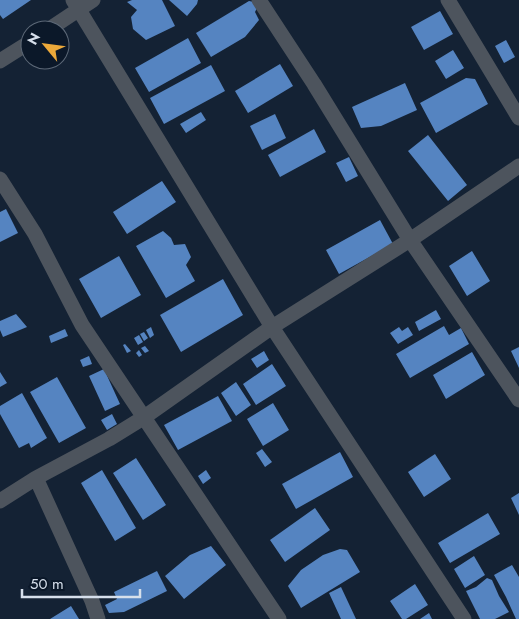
<svg xmlns="http://www.w3.org/2000/svg" width="519" height="619" font-family="Jost,sans-serif">
	<style>
		.building { fill: #5584c1 }
		.lines { fill: none; stroke-linecap: round; stroke-linejoin: round }
		.minor { stroke: #4d545d; stroke-width: 15 }
	</style>
	<rect width="100%" height="100%" fill="#142234"/>
	<!-- building -->
	<path class="building" d="M0 0H31L3 19 0 15Z
		M132 0H162L175 26 146 40 133 29 131 17 137 10 127 2Z
		M169 0H198L197 4 187 16Z
		M249 1 254 2 257 8 255 12 259 20 245 37 211 57 196 33Z
		M440 11 453 34 424 50 411 27Z
		M188 38 201 63 149 92 135 68Z
		M506 40 515 57 504 63 495 46Z
		M453 50 464 68 446 79 435 61Z
		M280 64 293 86 248 113 235 91Z
		M211 65 225 91 164 124 150 98Z
		M466 78 475 79 488 104 436 133 420 103Z
		M405 83 417 110 381 126 361 128 352 107Z
		M201 112 206 120 186 133 180 124Z
		M275 114 286 138 262 150 250 126Z
		M314 129 326 152 280 177 268 155Z
		M428 135 467 185 448 201 408 151Z
		M349 157 358 176 346 182 336 163Z
		M162 181 176 202 127 234 113 212Z
		M6 209 18 233 0 242V212Z
		M380 220 393 244 339 274 326 250Z
		M163 231 171 238 174 245 185 244 191 257 186 265 195 281 166 298 136 246Z
		M472 251 490 281 467 296 449 266Z
		M119 256 141 295 101 318 79 279Z
		M223 279 243 315 181 352 160 315Z
		M436 310 441 319 419 331 415 322Z
		M16 314 27 327 3 337 0 330V321Z
		M444 326 449 335 461 328 469 344 410 378 396 354Z
		M151 327 154 335 150 338 146 330Z
		M399 327 402 331 408 327 413 335 398 344 390 333Z
		M65 329 68 336 51 343 49 336Z
		M144 332 148 338 144 341 140 334Z
		M139 335 143 342 138 345 134 338Z
		M125 344 131 351 127 353 123 345Z
		M145 346 149 351 145 353 141 348Z
		M519 347V368L511 351Z
		M139 350 142 355 139 357 136 353Z
		M264 351 269 360 257 368 251 359Z
		M472 352 485 375 446 399 433 375Z
		M89 356 92 364 83 367 80 360Z
		M272 364 286 386 256 405 243 384Z
		M104 369 120 404 105 411 89 376Z
		M0 372 7 383 0 387Z
		M57 377 86 428 59 443 30 392Z
		M236 382 251 405 236 416 221 393Z
		M22 393 47 438 31 448 29 443 19 448 0 414V406Z
		M218 396 232 421 178 450 164 425Z
		M273 403 289 430 263 446 247 419Z
		M112 414 117 424 107 430 101 420Z
		M262 449 272 462 265 467 256 453Z
		M340 452 353 477 296 509 282 484Z
		M435 454 451 479 424 497 408 472Z
		M136 458 166 505 143 520 113 473Z
		M102 470 136 528 115 541 81 483Z
		M206 470 211 478 203 484 198 476Z
		M519 493V515L511 498Z
		M315 508 330 530 285 562 270 540Z
		M488 513 500 534 450 563 438 543Z
		M211 546 226 565 184 599 165 576 190 555Z
		M340 549 347 550 360 572 301 608 288 586 301 570 323 555Z
		M474 556 485 575 465 588 454 569Z
		M512 565 519 577V619H516L506 597 494 575Z
		M157 571 167 591 124 612 109 613 105 605 117 599 114 592Z
		M487 578 492 580 499 596 509 612 495 619H480L466 591 476 587Z
		M415 584 428 605 406 619H402L390 601Z
		M341 587 356 619H341L329 593Z
		M71 606 79 619H50Z
		M429 613 432 619H420Z"/>
	<g class="lines">
		<!-- minor -->
		<path class="minor" d="M73 0 272 327 464 619
			M259 0 314 84 410 240 519 400
			M448 0 519 118
			M48 30 93 0
			M0 61 30 42
			M0 179 35 234 82 325 279 619
			M36 478 92 601 98 619
			M0 501 36 478 109 439 143 418 272 327 410 240 519 166"/>
	</g>
	<!-- north arrow -->
	<g transform="translate(45 45) rotate(299)"><circle r="24" fill="#0b1829" stroke="#5c6877"/>
	<path d="M0-4L9 19L0 12L-9 19Z" fill="#eca93a"/>
	<text y="-8" font-size="14" font-weight="bold" text-anchor="middle" fill="#d6dfeb">N</text>
	</g>
	<!-- scale -->
	<path d="M22 589v8h118v-8" fill="none" stroke="#d6dfeb" stroke-width="2.5"/>
	<text x="30" y="589" font-size="15" fill="#d6dfeb" stroke="#0b1829" stroke-width="4" paint-order="stroke">50 m</text>
</svg>
